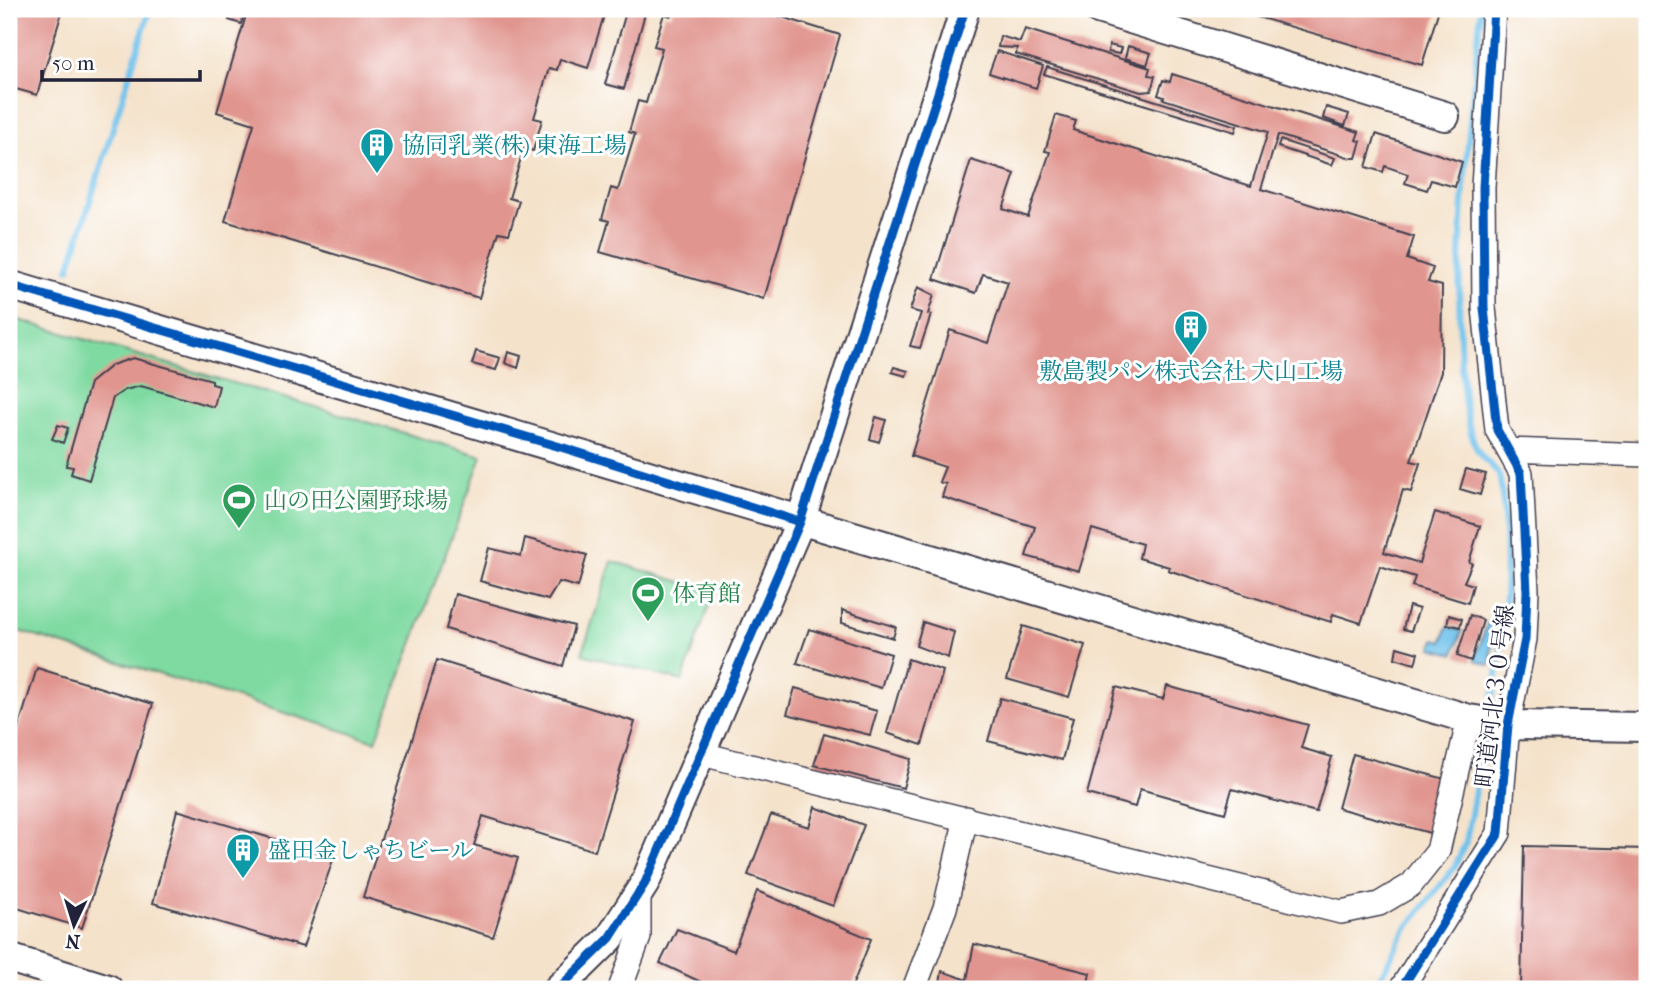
<svg xmlns="http://www.w3.org/2000/svg" width="1656" height="998" font-family="'IM FELL French Canon','Noto Serif JP',serif">
	<style>
		.green { fill: #7fdaa1; stroke: #507e6e; stroke-width: 2 }
		.water { fill: #71c2ec; stroke: #4a7294; stroke-width: 2 }
		.lines { fill: none; stroke-linecap: round; stroke-linejoin: round }
		.stream { stroke: #71c2ec; stroke-width: 6 }
		.building { fill: #e1958f }
		.minor-casing { stroke: #423f50; stroke-width: 26 }
		.tertiary-casing { stroke: #423f50; stroke-width: 32 }
		.minor { stroke: #fff; stroke-width: 23 }
		.tertiary { stroke: #fff; stroke-width: 28 }
		.cycleway-casing { stroke: #fff; stroke-width: 13 }
		.cycleway { stroke: #0057b8; stroke-width: 9 }
		.labels { text-anchor: middle; dominant-baseline: central; stroke-width: 6; stroke-linejoin: round; paint-order: stroke }
		.culture-label { font-size: 23px; fill: #0d838f; stroke: #fff; text-anchor: start }
		.leisure-label { font-size: 23px; fill: #27864d; stroke: #fff; text-anchor: start }
		.street-label { font-size: 23px; fill: #22223b; stroke: #fff }
	</style>
	<rect width="100%" height="100%" fill="#fff"/>
	<filter id="ink" filterUnits="userSpaceOnUse"><feTurbulence type="fractalNoise" baseFrequency=".0143" numOctaves="2"/><feDisplacementMap in="SourceGraphic" scale="14" xChannelSelector="R" yChannelSelector="G"/><feConvolveMatrix kernelMatrix="1 2 1 2 8 2 1 2 1" color-interpolation-filters="sRGB"/></filter>
	<filter id="wash" filterUnits="userSpaceOnUse"><feTurbulence type="fractalNoise" baseFrequency=".00686" numOctaves="4" result="noise"/><feDisplacementMap in="SourceGraphic" scale="28" xChannelSelector="R" yChannelSelector="G"/><feGaussianBlur stdDeviation="1.57" result="paint"/><feColorMatrix in="noise" values="0 0 0 0 0 0 0 0 0 0 0 0 0 0 0 0 0 1.4 0 .05"/><feComposite in="paint" operator="in"/></filter>
	<g filter="url(#wash)">
		<rect width="100%" height="100%" fill="#f4e2ca"/>
		<!-- green -->
		<path class="green" d="M9 317 482 456 376 741 9 628Z
			M612 561 714 592 682 681 582 654Z"/>
		<!-- water -->
		<path class="water" d="M1487 623 1494 624 1490 665 1475 660Z
			M1447 627 1462 631 1454 654 1432 648 1435 639 1443 641Z"/>
		<g class="lines">
			<!-- stream -->
			<path class="stream" d="M1481 9C1470 125 1454 245 1461 362 1463 390 1465 426 1478 451 1483 461 1498 468 1500 479 1511 551 1506 645 1489 716
				M69 269 150 9
				M1374 989 1406 929 1454 868 1466 842 1486 730"/>
		</g>
		<g id="blocks">
			<!-- building -->
			<path class="building" d="M9 9H63L37 95 9 87Z
				M232 9H246L241 24 229 20Z
				M248 9H606L588 68 560 59 557 70 549 68 534 118 542 120 533 151 524 148 509 198 519 201 509 234 499 232 479 298 225 221 254 124 217 112Z
				M627 9 646 10 624 89 605 84Z
				M673 9H756L840 35 764 299 600 252 609 221 602 219 611 188 618 190 635 134 629 132 638 101 646 103 662 48 654 46 664 14 671 16Z
				M1245 9H1439L1422 65 1244 13Z
				M1025 29 1150 68 1148 75 1155 76 1151 91 1141 92 1016 54 1017 48 998 47 1000 36 1020 42Z
				M1109 45 1121 48 1119 54 1108 52Z
				M1128 46 1151 53 1147 65 1125 58Z
				M997 51 1043 66 1036 88 989 73Z
				M1047 67 1237 126 1235 132 1044 74Z
				M1172 74 1359 132 1356 140 1361 141 1356 158H1351L1278 135 1261 189 1414 237 1407 259 1433 268 1428 282 1442 286 1441 372 1411 461 1420 463 1411 492 1403 490 1384 552 1419 563 1435 512 1480 526 1469 562 1472 563 1464 582 1473 585 1468 603 1412 586 1415 577 1380 566 1361 623 1333 614 1331 622 1168 570 1169 567 1139 558 1142 544 1092 529 1079 571 1026 556 1035 527 942 497 946 484 939 482 945 467 911 456 950 330 988 343 1008 282 983 274 976 293 934 279 971 160 1015 174 1003 209 1028 217 1050 152 1045 151 1056 115 1076 121 1073 130 1251 186 1268 132 1163 99 1164 97 1158 95 1163 80 1170 82Z
				M1326 107 1349 114 1345 126 1323 118Z
				M1376 134 1462 162 1455 187 1431 180 1427 190 1405 183 1408 174 1385 166 1383 172 1366 167Z
				M1280 140 1335 158 1332 165 1278 147Z
				M918 287 934 295 928 314 931 315 920 348 910 346 921 313 910 310Z
				M476 351 500 358 496 370 472 364Z
				M508 352 521 356 518 368 505 363Z
				M133 358 212 380V384L219 386 214 407 141 386 125 390 113 398 89 480 71 474 73 467 66 466 90 383 112 365Z
				M894 367 908 371 906 376 892 372Z
				M876 417 886 420 879 442 870 439Z
				M58 425 68 428 63 443 52 439Z
				M1466 469 1486 474 1480 495 1460 489Z
				M525 538 587 555 578 587 559 582 548 600 480 581 489 548 521 556Z
				M455 594 574 626 563 666 446 629Z
				M1409 606 1419 609 1411 631 1403 629Z
				M842 610 896 627 893 638 842 623Z
				M1449 615 1462 619 1460 627 1447 624Z
				M1470 615 1483 620 1471 661 1457 656Z
				M923 622 954 632 948 658 916 646Z
				M1023 626 1085 645 1069 697 1007 679Z
				M809 629 891 654 881 688 797 663Z
				M1397 647 1418 653 1415 664 1395 658Z
				M908 659 943 671 922 745 887 733Z
				M437 660 635 722 595 851 483 816 474 845 518 858 493 937 363 897Z
				M37 668 153 704 82 928 14 907 9 923V758Z
				M1167 686 1308 725 1301 748 1332 757 1316 812 1232 789 1225 813 1140 789 1135 807 1087 794 1116 687 1163 699Z
				M795 688 877 711 870 735 787 714Z
				M1000 698 1073 718 1062 760 988 741Z
				M824 734 911 759 903 788 814 765Z
				M1353 754 1445 779 1430 833 1338 808Z
				M815 807 864 825 833 906 748 875 771 815 809 827Z
				M177 810 334 857 303 947 153 903Z
				M1524 846 1647 849V989H1521Z
				M757 891 871 939 851 989H716L660 963 677 929 734 951Z
				M974 944 1090 973 1087 989H939L942 971 967 980Z"/>
		</g>
	</g>
	<g filter="url(#ink)">
		<use href="#blocks" fill-opacity="0" stroke="#423f50" stroke-width="2"/>
		<g class="lines">
			<!-- minor casing -->
			<g class="minor-casing">
				<path id="minor" d="M1508 450 1647 455
					M702 754 1341 912 1379 904 1411 885 1438 851 1469 719
					M620 989 639 937V894
					M914 989 945 908 966 818
					M1401 989 1499 833 1508 725 1525 639 1527 591 1521 473 1497 430 1484 308 1483 187 1494 9"/>
			</g>
			<!-- tertiary casing -->
			<g class="tertiary-casing">
				<path id="tertiary" d="M1098 9 1445 116
					M9 285C496 427 981 577 1469 719L1508 725 1647 727
					M9 958 108 989
					M558 989 610 938 645 883 800 522 965 9"/>
			</g>
			<!-- minor -->
			<use href="#minor" class="minor"/>
			<!-- tertiary -->
			<use href="#tertiary" class="tertiary"/>
			<!-- cycleway casing -->
			<g class="cycleway-casing">
				<path id="cycleway" d="M9 285 564 448 800 522
					M558 989 610 938 645 883 800 522 965 9
					M1401 989 1499 833 1508 725 1525 639 1527 591 1521 473 1497 430 1484 308 1483 187 1494 9"/>
			</g>
			<!-- cycleway -->
			<use href="#cycleway" class="cycleway"/>
		</g>
	</g>
	<!-- icons -->
	<defs>
		<g id="building-pin" transform="scale(1.75)"><path d="M0 17L-7.5 6A9.5 9.5 0 1 1 7.5 6Z" fill="#0f9aa8" stroke="#fff"/><path d="M-4-6H4V6H1V3H-1V6H-4ZM-2.5-4.3h1.7v1.8h-1.7ZM.8-4.3h1.7v1.8H.8ZM-2.5-1h1.7V.8h-1.7ZM.8-1h1.7V.8H.8Z" fill="#fff"/></g>
		<g id="stadium-pin" transform="scale(1.75)"><path d="M0 17L-7.5 6A9.5 9.5 0 1 1 7.5 6Z" fill="#2e9e5b" stroke="#fff"/><path d="M0-5a6.5 5 0 1 0 0 10a6.5 5 0 1 0 0-10ZM-3.5-1.8h7v3.6h-7Z" fill="#fff"/></g>
	</defs>
	<g fill-rule="evenodd">
		<use href="#building-pin" x="377" y="145"/>
		<use href="#building-pin" x="1191" y="327"/>
		<use href="#stadium-pin" x="239" y="500"/>
		<use href="#stadium-pin" x="648" y="593"/>
		<use href="#building-pin" x="243" y="850"/>
	</g>
	<g class="labels">
		<!-- culture labels -->
		<g class="culture-label">
			<text x="402" y="145">協同乳業(株) 東海工場</text>
			<text x="1191" y="371" text-anchor="middle">敷島製パン株式会社 犬山工場</text>
			<text x="268" y="850">盛田金しゃちビール</text>
		</g>
		<!-- leisure labels -->
		<g class="leisure-label">
			<text x="264" y="500">山の田公園野球場</text>
			<text x="672" y="593">体育館</text>
		</g>
		<!-- street labels -->
		<g class="street-label">
			<text transform="translate(1495 696) rotate(-83)">町道河北３０号線</text>
		</g>
	</g>
	<!-- margin -->
	<rect width="1656" height="998" fill="none" stroke="#fff" stroke-width="35"/>
	<!-- north arrow -->
	<g transform="translate(74 925) rotate(184)" stroke="#ffffff" stroke-width="5" paint-order="stroke">
	<path d="M0-5L12 26L0 18L-12 26Z" fill="#22223b"/>
	<text y="-10" font-size="19" font-weight="bold" text-anchor="middle" fill="#22223b">N</text>
	</g>
	<!-- scale -->
	<path d="M42 70v10h158v-10" fill="none" stroke="#22223b" stroke-width="3.5"/>
	<text x="52" y="70" font-size="21" fill="#22223b" stroke="#ffffff" stroke-width="5" paint-order="stroke">50 m</text>
</svg>
